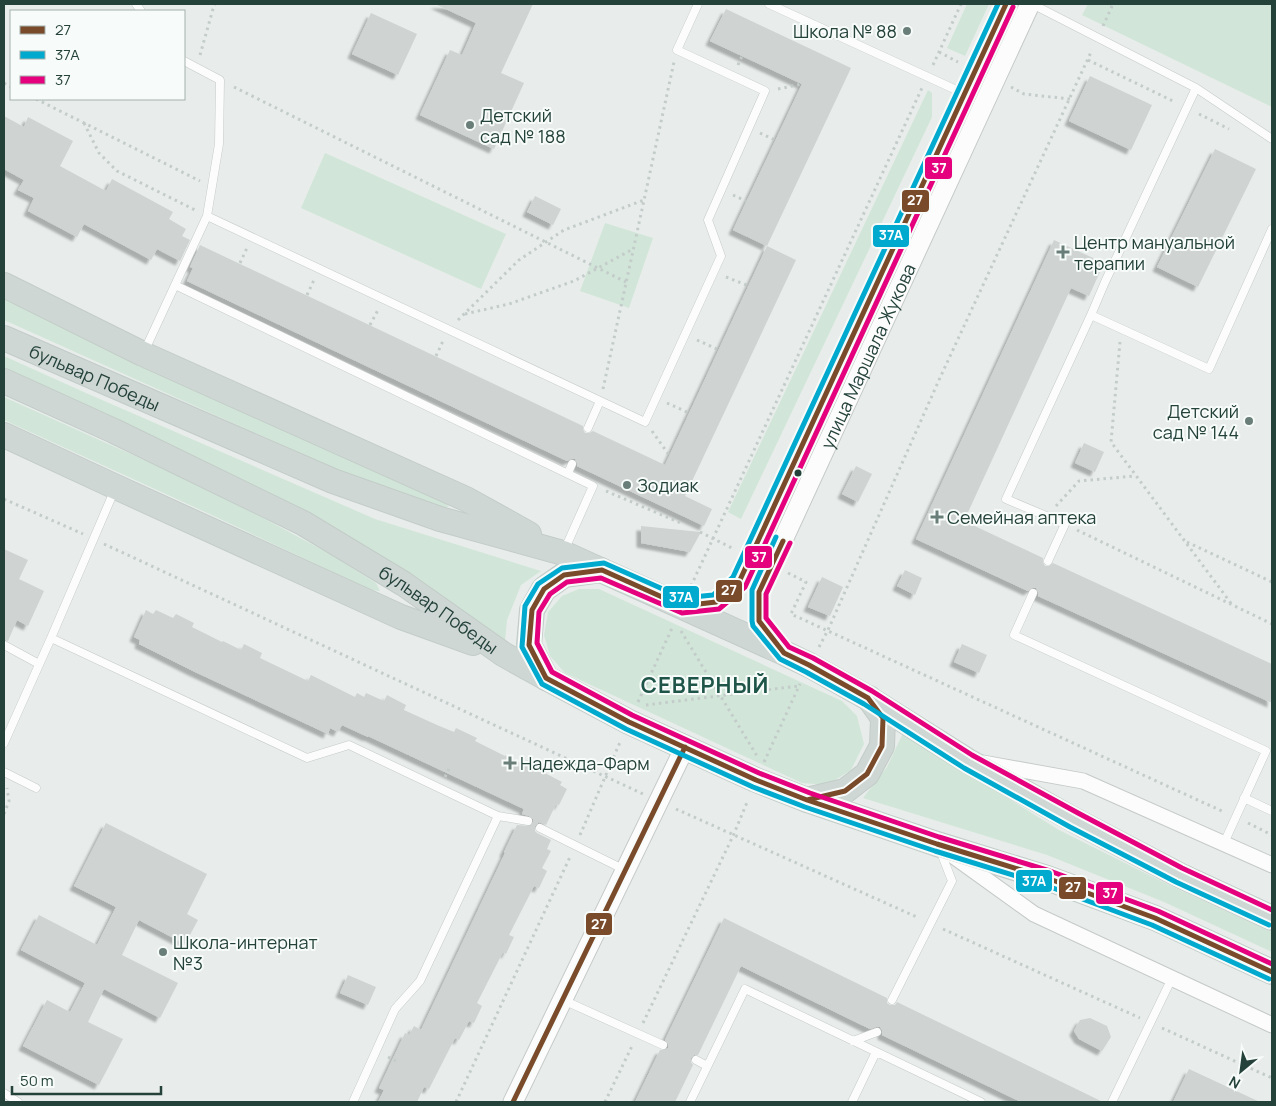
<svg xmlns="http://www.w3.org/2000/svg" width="1276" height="1106" font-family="Manrope,sans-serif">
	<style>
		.green { fill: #d1e6d8 }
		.building { fill: #cfd4d2; filter: url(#shadow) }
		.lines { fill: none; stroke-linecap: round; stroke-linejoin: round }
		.service-casing { stroke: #c5cac8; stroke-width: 9 }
		.minor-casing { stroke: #c5cac8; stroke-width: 17 }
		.tertiary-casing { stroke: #c5cac8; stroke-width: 21 }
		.primary-casing { stroke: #c3ccc9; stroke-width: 26 }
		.path { stroke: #c3ccca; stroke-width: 3; stroke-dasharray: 2.5 4; stroke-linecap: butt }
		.service { stroke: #fcfcfc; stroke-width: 8 }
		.minor { stroke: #fcfcfc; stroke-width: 15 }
		.tertiary { stroke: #fcfcfc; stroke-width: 19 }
		.primary { stroke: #cfd7d5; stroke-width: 24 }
		.bus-1-casing { stroke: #f7fbf9; stroke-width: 9 }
		.bus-2-casing { stroke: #f7fbf9; stroke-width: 9 }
		.bus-3-casing { stroke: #f7fbf9; stroke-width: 9 }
		.bus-1 { stroke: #7a4b2a; stroke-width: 5 }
		.bus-2 { stroke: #00a9ce; stroke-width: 5 }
		.bus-3 { stroke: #e5007d; stroke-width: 5 }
		.poi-dot { fill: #697e78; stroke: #f7fbf9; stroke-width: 2 }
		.bus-dot { fill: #24423a; stroke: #f7fbf9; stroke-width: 2 }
		.labels { text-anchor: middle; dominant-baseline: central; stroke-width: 4; stroke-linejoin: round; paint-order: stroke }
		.poi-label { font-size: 18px; fill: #24423a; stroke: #f7fbf9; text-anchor: start }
		.street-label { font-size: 18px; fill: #24423a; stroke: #f7fbf9 }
		.district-label { font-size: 22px; font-weight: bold; letter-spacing: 1px; fill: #1f5548; stroke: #f7fbf9 }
		.line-badge { stroke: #f7fbf9; stroke-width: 2 }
		.badge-label { font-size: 14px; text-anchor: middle; font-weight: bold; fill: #fff }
	</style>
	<defs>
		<filter id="shadow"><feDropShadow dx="-4.5" dy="4.5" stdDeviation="1" flood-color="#0004"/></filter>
	</defs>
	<rect width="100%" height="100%" fill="#e8edeb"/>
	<!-- green -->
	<path class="green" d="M967 4H989L965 56 947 48Z
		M1088 4H1272V107L1082 15Z
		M928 90 932 93V117L741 519 728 512Z
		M325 153 506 234 481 289 301 208Z
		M605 223 653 238 629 308 580 291Z
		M4 299 443 500 449 507H440L337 470 4 320Z
		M4 356 86 393 375 519 541 571 521 585 507 620 505 642 81 404 4 369Z
		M4 397 213 491 330 554 376 583 380 591 371 590 216 517 4 420Z
		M579 589H599L842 701 857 716 864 744 851 770 827 785 802 783 565 673 550 656 544 635 548 612 562 596Z
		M903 733 1059 830 1171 886 1272 932V952L1164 902 1047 855 863 798 887 767Z"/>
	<!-- building -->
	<path class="building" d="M435 4H533L501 73 524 83 494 149 420 115 450 50 462 55 476 23Z
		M726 9 851 68 767 246 733 230 802 84 710 41Z
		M371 13 417 34 398 75 352 54Z
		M1090 76 1152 105 1131 150 1069 121Z
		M4 116 24 127 28 117 73 141 60 166 106 191 112 179 173 212 169 219 186 229 182 236 190 240 180 261 157 249 151 260 84 224 77 237 28 211 34 198 18 190 24 180 4 169Z
		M1215 149 1256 169 1198 287 1157 267Z
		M535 196 561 209 553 225 527 212Z
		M1054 240 1104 263 1089 296 1071 288 964 521 1043 558V562L1045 566H1049L1053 563 1272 664V703L1038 596V592L1036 588H1032L1028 591 916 539Z
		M200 245 583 426V429L585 433H589L593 431 665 465 767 246 796 260 685 496 712 509 704 526 577 466V463L575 459H571L567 461 187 281 193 268 190 267Z
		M1084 443 1104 452 1095 472 1075 463Z
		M856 466 872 474 858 502 842 494Z
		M641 526 701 532 690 552 641 543Z
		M4 549 28 560 19 579 44 591 28 626 17 620 8 641 4 639Z
		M905 570 922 578 915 595 897 586Z
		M822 577 843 587 830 616 808 607Z
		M146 610 153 614 156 610 173 618 176 614 194 623 192 627 222 642 223 641 241 650 244 644 262 653 260 658 308 681 311 675 355 697 357 693 364 697 366 693 384 701 387 695 406 705 404 710 437 725 454 732 456 728 477 738 475 741 505 756V755L524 765 527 760 545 768 543 772 562 782 560 785 567 789 559 805 556 804 546 825 539 822 535 826V831L537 833 551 840 547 849 551 851 542 868 547 871 539 888 534 886 509 935 514 937 506 954 503 952 477 1003 482 1006 474 1023 469 1021 459 1040 455 1038 429 1089 424 1087 417 1102H378L384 1090 379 1088 405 1033 409 1035 414 1026 421 1030 505 853 504 852 517 825 530 826 533 822V819L529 816 522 814 524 809 368 736V737L342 725 338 732 330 728 328 734 193 671 139 644 140 640 134 637Z
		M962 644 987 655 979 673 954 662Z
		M106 823 207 874 187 914 198 920 185 944 139 920 122 955 178 983 160 1018 104 989 88 1022 123 1039 99 1085 23 1046 47 1000 70 1012 85 983 21 950 39 915 97 945 116 907 74 886Z
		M724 918 887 998V1003L890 1005H895L897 1002 1103 1102H1021L882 1035V1030L880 1027H876L870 1029 741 966 698 1055H694L691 1058V1062L693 1065 675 1102H635L660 1050H664L668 1048V1044L665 1040Z
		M348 975 376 987 368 1005 340 993Z
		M1090 1018 1107 1026 1111 1037 1102 1051 1079 1039 1074 1031 1080 1020Z
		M1189 1069 1260 1102H1173Z"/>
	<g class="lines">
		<!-- service casing -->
		<g class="service-casing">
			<path id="service" d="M136 4 141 11
				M769 4 965 94
				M1032 4 1196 88 1272 139
				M207 216 645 422 721 256 708 220 765 91 677 50 698 4
				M175 285 593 486 564 551
				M1091 315 1209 369 1272 229
				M144 352 207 216 219 144 220 80 184 61
				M588 428 600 401
				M568 473 572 464
				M1048 561 1065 524 1006 499 1091 315 1105 282 1196 88
				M1033 593 1014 635 1266 751 1224 843
				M51 638 307 758 349 745 498 816 528 821
				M4 645 39 664
				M4 743 51 638 115 489
				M4 772 36 788
				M1244 798 1272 811
				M540 828 625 870
				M563 1000 663 1045
				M892 1000 952 881 940 850
				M853 1041 877 1032
				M696 1060 707 1066
				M4 1093 18 1102
				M353 1102 395 1009 420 981 498 816
				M690 1102 745 989 981 1102
				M852 1102 876 1052
				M1112 1102 1172 978"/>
		</g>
		<!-- minor casing -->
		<g class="minor-casing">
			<path id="minor" d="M983 763 1083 781 1272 865
				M952 855 1034 914 1272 1025"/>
		</g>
		<!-- tertiary casing -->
		<g class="tertiary-casing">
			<g id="tertiary">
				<path d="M682 606 716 602 739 582 1006 4"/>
				<path id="s1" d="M783 652 759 621V592L1030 4"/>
				<path d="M513 1102 685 747"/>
			</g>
		</g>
		<!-- primary casing -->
		<g class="primary-casing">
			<g id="primary">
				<path d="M4 285 143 354 466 499 529 534"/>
				<path id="s2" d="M4 338 333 481 440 519 563 553 784 653 809 665 868 698 968 761 1074 820 1179 875 1272 918"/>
				<path id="s3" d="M4 381 114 431 303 523 404 584 503 654 546 678 629 722 756 780 807 800 937 844 1047 878 1155 918 1272 972"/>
				<path d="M4 435 116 487 401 617 473 643"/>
				<path d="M546 678 529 645 532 610 544 589 564 575 601 570"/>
				<path d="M807 800 845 791 867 774 882 746 883 718 869 698"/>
			</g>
		</g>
		<!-- path -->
		<path class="path" d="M1103 26 1113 4
			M939 52 958 62
			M200 55 213 9 215 4
			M1088 60 1175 102
			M738 65 742 56
			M933 65 961 4
			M4 83 11 87
			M234 87 626 282
			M1011 87 1024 94 1070 99
			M778 89 802 84
			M36 99 200 181
			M1199 114 1229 129
			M84 123 99 153 117 171 195 210
			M760 133 775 140
			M733 195 746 201
			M240 263 247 248
			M726 277 749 286
			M307 295 314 280
			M465 314 509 304 574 281 633 249
			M458 320 519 260 564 230 644 200
			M370 325 378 310
			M697 340 719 350
			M1120 342 1111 442 1233 606
			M436 356 443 341
			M603 389 674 62
			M667 403 689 413
			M652 431 669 455
			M606 491 683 524
			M4 499 83 534
			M1056 506 1079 481 1135 476
			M1077 530 1272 624
			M700 532 734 549
			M1187 542 1272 582
			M104 544 643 794
			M788 573 806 582 791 614 1224 812
			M691 586 922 88
			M681 631 757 756
			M819 647 828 630 939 380 1092 50
			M638 702 673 626
			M646 705 798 686
			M764 762 800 684
			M445 777 449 769
			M676 809 919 918
			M4 814 9 801 7 788
			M1248 823 1272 835
			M580 835 621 740
			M943 929 1140 1018
			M643 1023 733 836 748 800
			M1162 1028 1272 1078
			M388 1057 396 1061
			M456 1102 570 857
			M605 1102 633 1044"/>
		<!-- service -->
		<use href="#service" class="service"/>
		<!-- minor -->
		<use href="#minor" class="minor"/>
		<!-- tertiary -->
		<use href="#tertiary" class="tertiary"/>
		<!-- primary -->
		<use href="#primary" class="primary"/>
		<!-- bus-1 casing -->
		<g class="bus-1-casing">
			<path id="bus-1" d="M1006 4 739 582 716 602 682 606 602 570 564 575 544 589 532 610 529 645 546 678 629 722 756 780 807 800 937 844 1047 878 1155 918 1272 972
				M783 541 759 592V621L784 653 809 665 868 698 883 718 882 746 867 774 845 791 807 800
				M513 1102 685 747"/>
		</g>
		<!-- bus-2 casing -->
		<g class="bus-2-casing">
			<path id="bus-2" d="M998 4 733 577 713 595 683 598 604 563 562 568 538 584 525 606 522 647 542 684 626 729 753 787 805 807 935 851 1045 885 1152 925 1269 979
				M776 537 752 590V621L753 626 780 659 806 672 864 704 964 768 1070 827 1176 882 1269 925"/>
		</g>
		<!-- bus-3 casing -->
		<g class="bus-3-casing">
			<path id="bus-3" d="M1013 7 745 587 719 609 682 613 601 578 567 582 550 594 539 612 537 643 552 672 632 715 759 773 810 793 939 837 1050 871 1158 911 1272 964
				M790 543 766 594V618L789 647 813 658 872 691 972 755 1078 813 1182 868 1272 910"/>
		</g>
		<!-- bus-1 -->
		<use href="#bus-1" class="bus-1"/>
		<!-- bus-2 -->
		<use href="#bus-2" class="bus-2"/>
		<!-- bus-3 -->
		<use href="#bus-3" class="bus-3"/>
	</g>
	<!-- markers -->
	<g class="poi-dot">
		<circle cx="907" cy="31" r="5"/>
		<circle cx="470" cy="125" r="5"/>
		<path d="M1060.5 244.5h5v5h5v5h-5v5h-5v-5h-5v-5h5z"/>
		<circle cx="1249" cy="421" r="5"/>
		<circle cx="627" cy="485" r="5"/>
		<path d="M934.5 509.5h5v5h5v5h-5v5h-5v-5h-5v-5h5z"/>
		<path d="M507.5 755.5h5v5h5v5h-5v5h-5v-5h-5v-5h5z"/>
		<circle cx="163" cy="952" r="5"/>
	</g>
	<circle class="bus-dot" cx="798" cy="473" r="4.5"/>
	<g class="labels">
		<!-- poi labels -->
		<g class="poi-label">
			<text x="897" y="31" text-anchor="end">Школа № 88</text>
			<text x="480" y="115">Детский<tspan x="480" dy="21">сад № 188</tspan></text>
			<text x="1074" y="242">Центр мануальной<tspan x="1074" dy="21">терапии</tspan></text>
			<text x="1239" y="411" text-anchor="end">Детский<tspan x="1239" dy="21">сад № 144</tspan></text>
			<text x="637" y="485">Зодиак</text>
			<text x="947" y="517">Семейная аптека</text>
			<text x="520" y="763">Надежда-Фарм</text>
			<text x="173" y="942">Школа-интернат<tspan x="173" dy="21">№3</tspan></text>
		</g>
		<!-- street labels -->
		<g class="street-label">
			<text stroke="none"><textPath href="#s1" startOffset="328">улица Маршала Жукова</textPath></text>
			<text stroke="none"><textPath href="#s2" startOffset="99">бульвар Победы</textPath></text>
			<text stroke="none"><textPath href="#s3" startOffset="492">бульвар Победы</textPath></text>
		</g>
		<!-- district labels -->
		<g class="district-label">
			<text x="705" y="685">СЕВЕРНЫЙ</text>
		</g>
	</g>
	<g class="line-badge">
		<rect x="924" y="156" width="29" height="24" rx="5" fill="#e5007d"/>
		<rect x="901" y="189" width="29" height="24" rx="5" fill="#7a4b2a"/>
		<rect x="872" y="224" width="38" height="24" rx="5" fill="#00a9ce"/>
		<rect x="744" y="545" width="29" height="24" rx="5" fill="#e5007d"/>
		<rect x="715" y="579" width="28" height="24" rx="5" fill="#7a4b2a"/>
		<rect x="662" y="585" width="38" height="24" rx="5" fill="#00a9ce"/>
		<rect x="1015" y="869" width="38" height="24" rx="5" fill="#00a9ce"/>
		<rect x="1058" y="876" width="29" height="24" rx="5" fill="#7a4b2a"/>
		<rect x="1095" y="881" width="29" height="24" rx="5" fill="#e5007d"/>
		<rect x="585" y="912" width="28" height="24" rx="5" fill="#7a4b2a"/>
	</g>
	<g class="badge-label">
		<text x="939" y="173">37</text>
		<text x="915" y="205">27</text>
		<text x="891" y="240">37А</text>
		<text x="759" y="562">37</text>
		<text x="729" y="595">27</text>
		<text x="681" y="602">37А</text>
		<text x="1034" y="886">37А</text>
		<text x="1073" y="892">27</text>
		<text x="1110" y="898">37</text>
		<text x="599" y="929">27</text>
	</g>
	<!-- border -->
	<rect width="1276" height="1106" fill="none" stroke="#24423a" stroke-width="10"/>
	<!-- legend -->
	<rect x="10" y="10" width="175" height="90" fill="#f7fbf9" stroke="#a3b1ad"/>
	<rect x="20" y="26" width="25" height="8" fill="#7a4b2a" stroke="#a3b1ad"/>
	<text x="55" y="35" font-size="15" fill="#24423a">27</text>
	<rect x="20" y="51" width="25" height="8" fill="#00a9ce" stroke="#a3b1ad"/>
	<text x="55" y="60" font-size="15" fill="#24423a">37А</text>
	<rect x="20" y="76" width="25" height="8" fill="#e5007d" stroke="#a3b1ad"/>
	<text x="55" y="85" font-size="15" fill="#24423a">37</text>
	<!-- north arrow -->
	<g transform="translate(1241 1071) rotate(209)" stroke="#f7fbf9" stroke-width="4" paint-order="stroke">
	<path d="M0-4L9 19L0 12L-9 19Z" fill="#24423a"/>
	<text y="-8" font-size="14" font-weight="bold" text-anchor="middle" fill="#24423a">N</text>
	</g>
	<!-- scale -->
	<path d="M12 1086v8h149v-8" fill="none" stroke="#24423a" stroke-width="2.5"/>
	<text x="20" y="1086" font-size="15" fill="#24423a" stroke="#f7fbf9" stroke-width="4" paint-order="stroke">50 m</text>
</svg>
